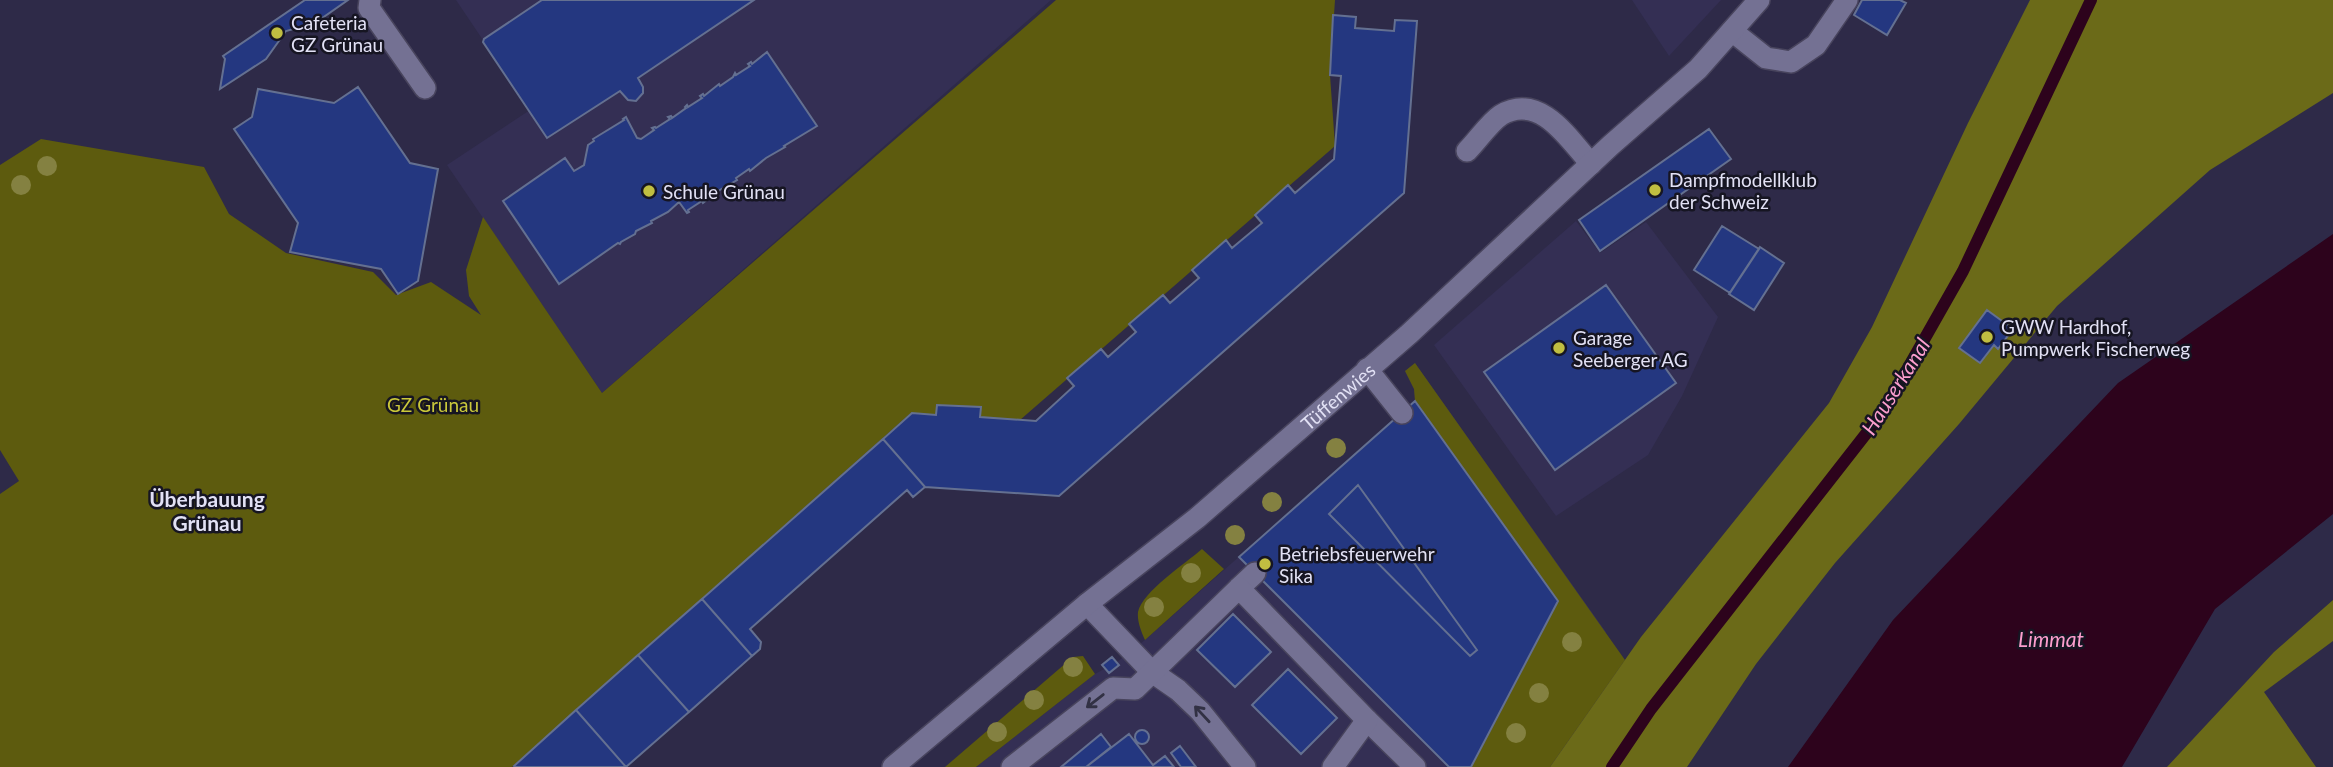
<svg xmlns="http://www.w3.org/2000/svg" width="2333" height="767" font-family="Lato,sans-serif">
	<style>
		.built { fill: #342f54 }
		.green { fill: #5d5b0e }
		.forest { fill: #6b6a18 }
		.water { fill: #2d031c }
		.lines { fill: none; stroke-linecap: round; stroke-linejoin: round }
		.stream { stroke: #2d031c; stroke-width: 12 }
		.building { fill: #243780; stroke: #647091; stroke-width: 2 }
		.minor-casing { stroke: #48445d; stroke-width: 24 }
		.minor { stroke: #747193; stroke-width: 21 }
		.tree { fill: #848141 }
		.oneway { stroke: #323144 }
		.poi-dot { fill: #c0be41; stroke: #161522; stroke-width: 2.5 }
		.labels { text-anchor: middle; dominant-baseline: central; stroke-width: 5; stroke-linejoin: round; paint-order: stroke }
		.poi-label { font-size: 19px; fill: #e2e1f5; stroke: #161522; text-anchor: start }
		.street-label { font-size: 19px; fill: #e2e1f5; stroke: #161522 }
		.park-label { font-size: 19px; fill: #cac83b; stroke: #161522 }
		.water-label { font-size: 21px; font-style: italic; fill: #fc9ece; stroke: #161522 }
		.neighbourhood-label { font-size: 21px; font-weight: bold; fill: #e2e1f5; stroke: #161522 }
	</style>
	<rect width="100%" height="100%" fill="#2e2a48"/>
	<!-- built -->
	<path class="built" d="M456 0H1051L602 393 447 165 530 110Z
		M1632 0H1721L1669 56Z
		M1576 221 1600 253 1646 222 1718 317 1682 396 1648 455 1556 516 1434 345Z
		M1415 363 1606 632 1510 767H976L1095 674 1117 662 1145 640 1415 401 1414 389 1405 371Z"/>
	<!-- green -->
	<path class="green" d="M1056 0H1335L1330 75 1335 146 1020 420 980 417V407L937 405 936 415 911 413 512 767H0V494L19 481 0 450V165L41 139 204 167 229 214 286 253 373 272 396 295 431 282 481 315 469 296 466 270 483 217 602 393Z
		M1415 363 1625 660 1550 767H1471L1557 601 1415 401 1414 389 1405 371Z
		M1202 549 1224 569 1145 640C1141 631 1137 621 1138 612 1142 592 1186 563 1202 549Z
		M1083 656 1095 674 976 767H945L1073 657Z"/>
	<!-- forest -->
	<path class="forest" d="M2030 0H2333V93L2210 170 2057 306 1959 424 1835 563 1756 664 1687 767H1550L1641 637 1829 403 1872 327 1968 123Z
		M2333 600V641L2264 692 2316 767H2167L2274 652Z"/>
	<!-- water -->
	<path class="water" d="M2333 234V514L2215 609 2122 767H1788L1893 620 2118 383Z"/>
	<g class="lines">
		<!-- stream -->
		<path class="stream" d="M1612 767 1651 709 1883 412 1963 271 2091 0"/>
	</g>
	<!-- building -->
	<path class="building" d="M305 0H348L315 23 286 31 266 59 220 89 225 59 223 56Z
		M542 0H754L638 78 643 87V93L636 101 628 100 620 91 547 138 483 42 484 39Z
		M1862 0H1900L1906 3 1887 35 1854 15Z
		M1333 15 1356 17 1355 28 1394 31 1395 20 1417 21 1404 193 1059 496 925 487 883 439 912 413 936 415 937 405 981 407 980 417 1036 421 1074 386 1067 378 1101 349 1108 357 1136 332 1129 324 1163 295 1170 303 1199 278 1192 270 1226 240 1232 248 1262 223 1255 215 1288 185 1295 193 1334 159 1341 76 1330 75Z
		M767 52 817 126 784 146 785 147 766 158 750 171 749 169 736 178 737 180 718 191 703 203 702 201 688 210 689 212 687 213 679 202 668 212 651 221 652 223 636 231 635 234 621 242 620 244 618 243 559 284 503 201 565 158 574 171 584 165 588 145 594 141 593 139 624 120 623 119 626 117 637 138 641 139 654 130 652 128 655 127 656 128 670 119 668 117 671 116 672 118 686 108 685 107 687 105 688 107 702 98 700 96 703 94 704 96 719 84 720 86 733 77 735 73 736 75 750 66 748 64 751 62 752 64Z
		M358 87 410 163 438 169 418 281 398 294 381 269 290 252 298 223 234 129 252 117 258 89 334 103Z
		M1709 129 1731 159 1600 251 1579 220Z
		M1722 226 1759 249 1730 293 1694 270Z
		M1760 247 1784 263 1754 310 1729 294Z
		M1606 285 1676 383 1555 470 1484 372Z
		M1987 310 2013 329 1998 349 1994 345 1980 363 1959 348Z
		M1415 401 1558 601 1471 767H1449L1239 557Z
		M883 439 925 487 913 497 907 490 750 629 761 642 760 649 752 656 702 599Z
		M1358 485 1477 650 1470 656 1329 514Z
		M702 599 752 656 689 712 638 655Z
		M1233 614 1271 652 1235 687 1197 650Z
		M638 655 689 712 626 767 576 710Z
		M1112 657 1119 665 1109 673 1102 665Z
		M1288 669 1337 718 1301 754 1252 705Z
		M576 710 626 767H515L514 766Z
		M1135 737a7 7 0 1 1 14 0a7 7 0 1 1-14 0Z
		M1101 734 1111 747 1086 767H1061Z
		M1129 734 1153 765 1165 756 1174 767H1086Z
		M1180 746 1196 767H1181L1171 753Z"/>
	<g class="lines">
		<!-- minor casing -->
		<g class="minor-casing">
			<g id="minor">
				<path d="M370 0 369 8 425 88"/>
				<path d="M1732 31 1766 58 1791 62 1816 45 1847 0"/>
				<path d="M1467 151C1478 140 1489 123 1501 115 1540 92 1569 139 1591 164"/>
				<path d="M1367 369 1402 413"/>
				<path d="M1239 588 1255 573"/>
				<path d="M1087 604 1152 672 1178 690 1200 711 1245 767"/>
				<path d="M1367 720 1415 767"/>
				<path id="s1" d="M893 767 1087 604 1197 518 1409 334 1611 145 1698 69 1759 0"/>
				<path d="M1012 767 1113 688 1135 689 1239 588 1367 720 1333 767"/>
			</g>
		</g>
		<!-- minor -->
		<use href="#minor" class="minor"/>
	</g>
	<!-- trees -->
	<g class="tree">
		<circle cx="47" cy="166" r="10"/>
		<circle cx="21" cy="185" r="10"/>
		<circle cx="1336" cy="448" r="10"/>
		<circle cx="1272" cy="502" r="10"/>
		<circle cx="1235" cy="535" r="10"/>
		<circle cx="1191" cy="573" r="10"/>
		<circle cx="1154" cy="607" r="10"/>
		<circle cx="1572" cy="642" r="10"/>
		<circle cx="1073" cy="667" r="10"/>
		<circle cx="1539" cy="693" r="10"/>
		<circle cx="1034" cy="700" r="10"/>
		<circle cx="997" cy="732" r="10"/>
		<circle cx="1516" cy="733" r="10"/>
	</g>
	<!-- one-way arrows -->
	<defs><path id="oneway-shaft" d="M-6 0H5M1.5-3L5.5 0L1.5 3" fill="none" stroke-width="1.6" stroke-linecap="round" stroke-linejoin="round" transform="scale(1.75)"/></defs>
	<g class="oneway">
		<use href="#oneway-shaft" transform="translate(1095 701) rotate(142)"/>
		<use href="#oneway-shaft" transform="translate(1202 714) rotate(-133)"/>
	</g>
	<!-- markers -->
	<g class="poi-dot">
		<circle cx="277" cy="33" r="7"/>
		<circle cx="1655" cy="190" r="7"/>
		<circle cx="649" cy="191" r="7"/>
		<circle cx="1987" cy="337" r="7"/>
		<circle cx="1559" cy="348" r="7"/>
		<circle cx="1265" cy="564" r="7"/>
	</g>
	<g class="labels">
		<!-- poi labels -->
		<g class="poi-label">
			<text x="291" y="22">Cafeteria<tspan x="291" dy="22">GZ Grünau</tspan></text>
			<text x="1669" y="179">Dampfmodellklub<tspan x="1669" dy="22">der Schweiz</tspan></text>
			<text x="663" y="191">Schule Grünau</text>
			<text x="2001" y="326">GWW Hardhof,<tspan x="2001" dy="22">Pumpwerk Fischerweg</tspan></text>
			<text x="1573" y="337">Garage<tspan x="1573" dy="22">Seeberger AG</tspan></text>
			<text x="1279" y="553">Betriebsfeuerwehr<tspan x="1279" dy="22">Sika</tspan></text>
		</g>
		<!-- street labels -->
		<g class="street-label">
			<text stroke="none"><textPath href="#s1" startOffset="579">Tüffenwies</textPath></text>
		</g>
		<!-- park labels -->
		<g class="park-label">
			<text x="433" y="404">GZ Grünau</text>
		</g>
		<!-- water labels -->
		<g class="water-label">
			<text transform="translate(1895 386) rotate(-58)">Hauserkanal</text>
			<text x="2051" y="638">Limmat</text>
		</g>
		<!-- neighbourhood labels -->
		<g class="neighbourhood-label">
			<text x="207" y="498">Überbauung<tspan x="207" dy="24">Grünau</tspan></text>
		</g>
	</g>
</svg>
